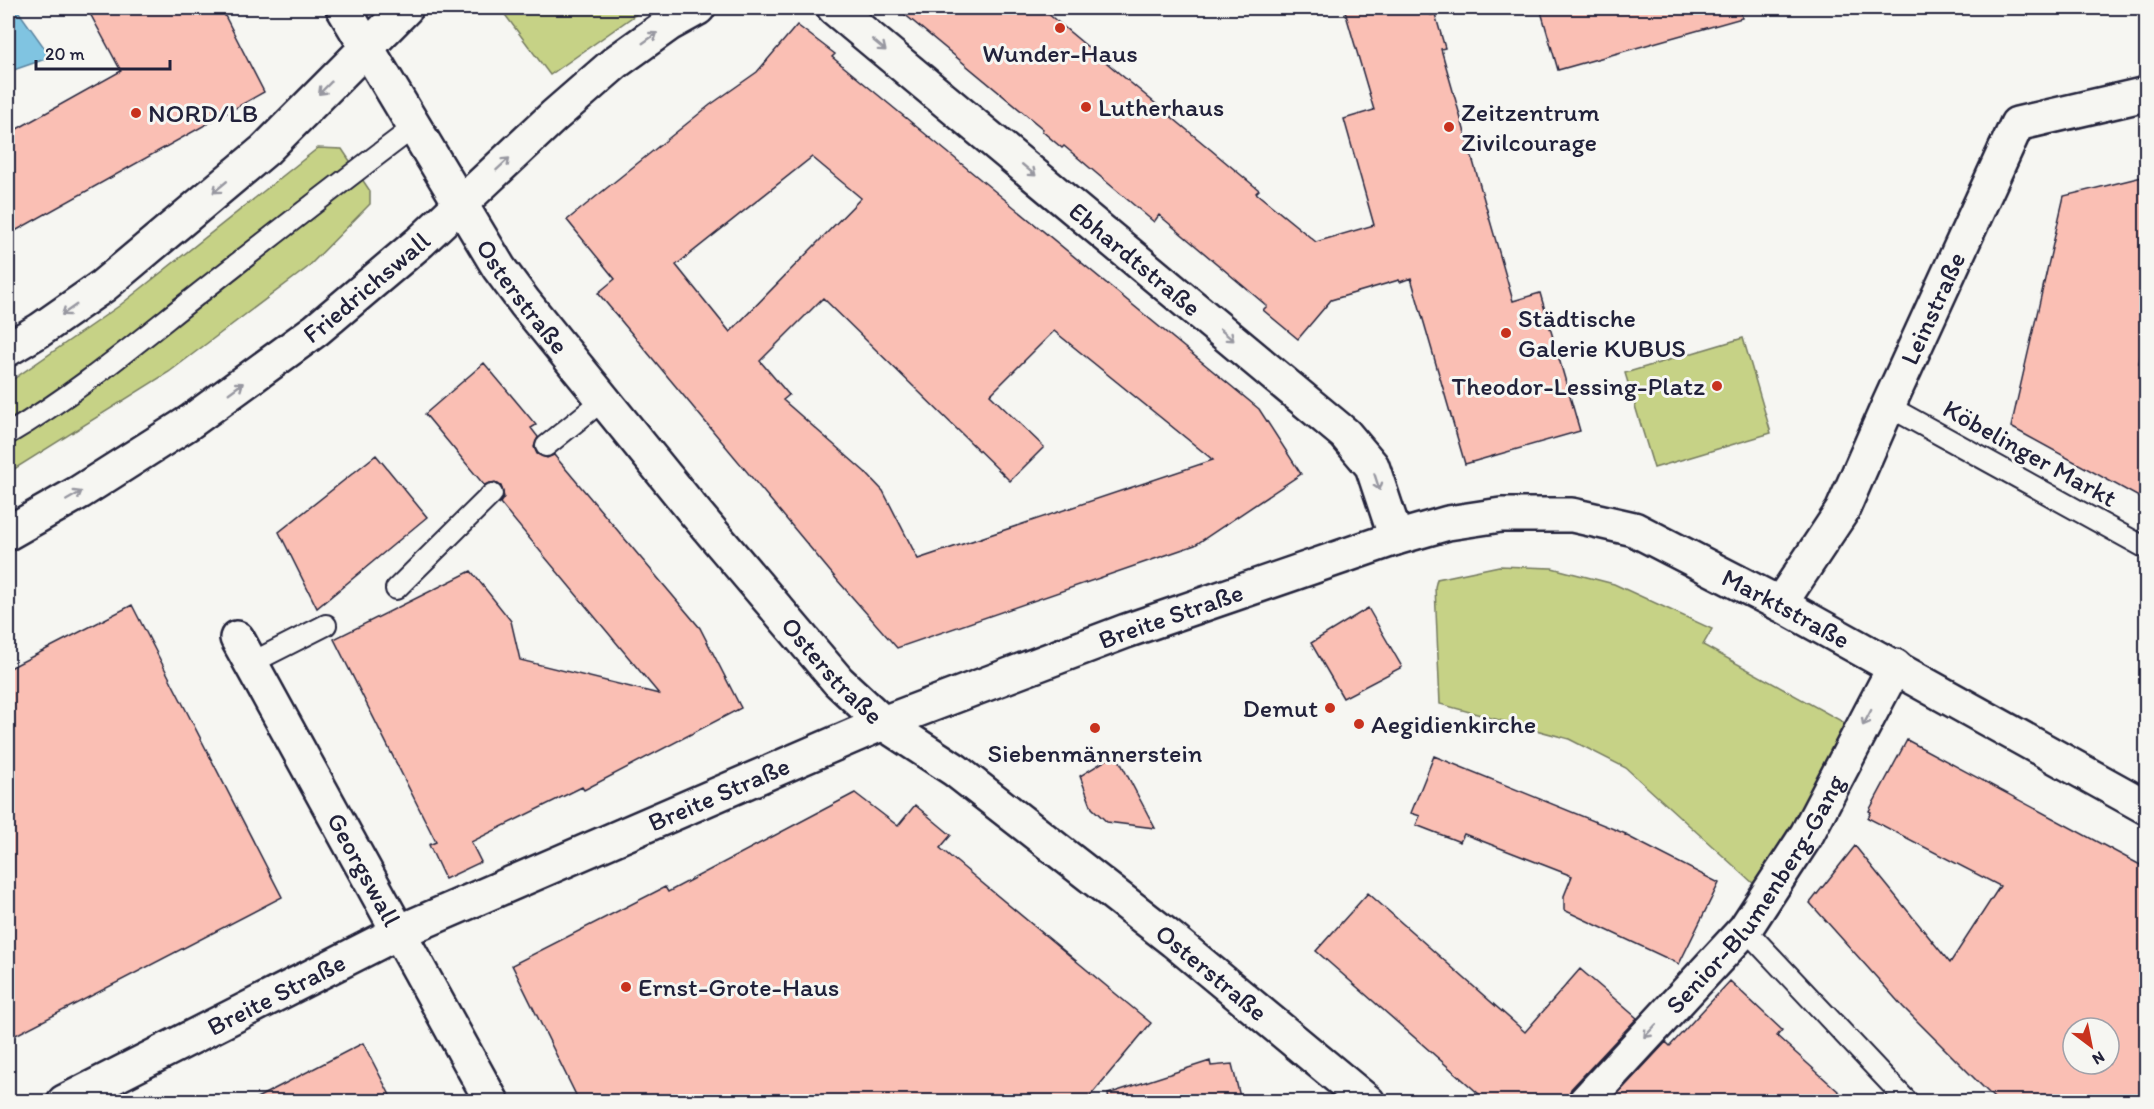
<svg xmlns="http://www.w3.org/2000/svg" width="2154" height="1109" font-family="Itim,sans-serif">
	<style>
		.green { fill: #c6d286; stroke: #747a60; stroke-width: 1.5 }
		.water { fill: #80c4e1; stroke: #5a839f; stroke-width: 1.5 }
		.building { fill: #fabfb4; stroke: #22223b; stroke-width: 1.5; fill-rule: evenodd }
		.lines { fill: none; stroke-linecap: round; stroke-linejoin: round }
		.lane-casing { stroke: #22223b; stroke-width: 24 }
		.street-casing { stroke: #22223b; stroke-width: 38 }
		.secondary-casing { stroke: #22223b; stroke-width: 38 }
		.lane { stroke: #f6f6f2; stroke-width: 20 }
		.street { stroke: #f6f6f2; stroke-width: 33 }
		.secondary { stroke: #f6f6f2; stroke-width: 33 }
		.oneway { stroke: #9797a0 }
		.poi-dot { fill: #c8321e; stroke: #f6f6f2; stroke-width: 2 }
		.labels { text-anchor: middle; dominant-baseline: central; stroke-width: 6; stroke-linejoin: round; paint-order: stroke }
		.poi-label { font-size: 26px; fill: #22223b; stroke: #f6f6f2; text-anchor: start }
		.street-label { font-size: 26px; fill: #22223b; stroke: #f6f6f2 }
	</style>
	<rect width="100%" height="100%" fill="#f6f6f2"/>
	<filter id="ink" filterUnits="userSpaceOnUse"><feTurbulence type="fractalNoise" baseFrequency=".0167" numOctaves="2"/><feDisplacementMap in="SourceGraphic" scale="12" xChannelSelector="R" yChannelSelector="G"/><feConvolveMatrix kernelMatrix="1 2 1 2 8 2 1 2 1" color-interpolation-filters="sRGB"/></filter>
	<g filter="url(#ink)">
		<!-- green -->
		<path class="green" d="M500 8H645L550 75Z
			M318 148 342 149 370 191V204L307 268 169 372 8 473V383L119 306Z
			M1743 338 1771 433 1654 468 1625 373Z
			M1499 566 1552 568 1614 584 1712 629 1703 645 1854 728 1797 829 1755 885 1626 768 1569 739 1440 704 1435 587 1437 579Z"/>
		<!-- water -->
		<path class="water" d="M8 8H16L51 57 8 72Z"/>
		<!-- building -->
		<path class="building" d="M87 8H221L264 92 8 235V134L121 71Z
			M897 8H1041L1259 190 1256 193 1316 242 1374 225 1344 119 1374 110 1344 8H1428L1431 15 1435 14 1445 48 1441 49 1513 301 1540 293 1580 431 1465 464 1411 278 1400 282 1399 280 1331 300 1298 339 1263 310 1267 306 1159 215 1154 222 1064 146 1062 148 1042 131 1043 129Z
			M1540 8H1740L1742 18 1558 70Z
			M797 25 835 54 832 57 1259 409 1301 474 1195 545 897 648 838 581 598 293 615 279 567 220 710 105 757 72ZM812 157 861 198 730 332 676 265ZM823 298 1010 481 1044 447 990 395 1054 331 1213 460 918 559 883 491 865 472 783 400 789 395 760 361Z
			M2146 176V329L2139 363 2146 367V501L2011 427 2064 196Z
			M484 363 536 425 531 428 538 437 534 447 537 454 547 458 554 455 700 628 741 708 584 790 582 787 471 842 481 862 445 879 429 845 436 842 334 639 471 571 511 621 520 660 659 694 500 503 504 497 501 486 495 482 484 485 425 414Z
			M376 455 427 517 317 608 279 532Z
			M132 605 282 897 8 1039V669Z
			M1368 608 1402 667 1343 698 1311 643Z
			M1907 740 2146 868V1101H1997L1903 1007 1810 903 1855 846 1950 963 2000 886 1868 818 1871 812 1869 811ZM2073 1028H2109V1064H2073Z
			M1116 754 1155 828 1107 822 1092 808 1080 776Z
			M1434 756 1626 834 1625 835 1719 883 1679 964 1564 910V896L1572 876 1464 834 1460 842 1416 825 1420 816 1411 813Z
			M855 793 898 826 915 805 951 835 940 848 1151 1023 1086 1101H579L512 965 665 887 668 892Z
			M1368 893 1525 1032 1580 969 1637 1018 1571 1089 1567 1101H1487L1316 951Z
			M1730 981 1782 1030 1777 1036 1849 1101H1611L1666 1042 1670 1046Z
			M363 1043 393 1101H251Z
			M1210 1061 1211 1066 1232 1064 1241 1101H1109L1108 1094Z"/>
		<g class="lines">
			<!-- lane casing -->
			<g class="lane-casing">
				<path id="lane" d="M1888 406 2146 548
					M8 434C71 397 129 349 187 303 262 244 337 185 413 128
					M546 446 603 400
					M396 589 492 494
					M251 663 326 625
					M1745 929 1908 1102"/>
			</g>
			<!-- street casing -->
			<g class="street-casing">
				<g id="street">
					<path id="s1" d="M834 8 1345 434 1372 466 1396 538"/>
					<path id="s2" d="M1780 604 1842 511 1888 406 2017 124 2146 94"/>
					<path id="s3" d="M237 638 492 1102"/>
					<path id="s4" d="M64 1102 399 932 883 723 1126 631 1396 538 1448 523 1501 515H1572L1634 529 1780 604 2146 807"/>
					<path id="s5" d="M1585 1102 1745 929 1807 834 1895 666"/>
				</g>
			</g>
			<!-- secondary casing -->
			<g class="secondary-casing">
				<g id="secondary">
					<path id="s6" d="M343 8 499 268 525 303 693 510 838 681 883 723 955 770 1174 941 1368 1102"/>
					<path d="M8 349 40 330 103 286 265 150 406 8"/>
					<path id="s7" d="M8 533 80 492 190 422 316 330 420 242 554 116 616 62 669 24 698 8"/>
				</g>
			</g>
			<!-- lane -->
			<use href="#lane" class="lane"/>
			<!-- street -->
			<use href="#street" class="street"/>
			<!-- secondary -->
			<use href="#secondary" class="secondary"/>
		</g>
		<!-- one-way arrows -->
		<defs><path id="oneway-shaft" d="M-6 0H5M1.5-3L5.5 0L1.5 3" fill="none" stroke-width="1.6" stroke-linecap="round" stroke-linejoin="round" transform="scale(1.5)"/></defs>
		<g class="oneway">
			<use href="#oneway-shaft" transform="translate(650 38) rotate(-35)"/>
			<use href="#oneway-shaft" transform="translate(879 45) rotate(40)"/>
			<use href="#oneway-shaft" transform="translate(325 88) rotate(135)"/>
			<use href="#oneway-shaft" transform="translate(503 164) rotate(-43)"/>
			<use href="#oneway-shaft" transform="translate(1029 170) rotate(40)"/>
			<use href="#oneway-shaft" transform="translate(220 187) rotate(140)"/>
			<use href="#oneway-shaft" transform="translate(69 310) rotate(145)"/>
			<use href="#oneway-shaft" transform="translate(1227 335) rotate(40)"/>
			<use href="#oneway-shaft" transform="translate(236 388) rotate(-36)"/>
			<use href="#oneway-shaft" transform="translate(1377 482) rotate(72)"/>
			<use href="#oneway-shaft" transform="translate(74 496) rotate(-30)"/>
			<use href="#oneway-shaft" transform="translate(1867 718) rotate(118)"/>
			<use href="#oneway-shaft" transform="translate(1650 1031) rotate(133)"/>
		</g>
	</g>
	<!-- markers -->
	<g class="poi-dot">
		<circle cx="1060" cy="28" r="6"/>
		<circle cx="1086" cy="107" r="6"/>
		<circle cx="136" cy="113" r="6"/>
		<circle cx="1449" cy="127" r="6"/>
		<circle cx="1506" cy="333" r="6"/>
		<circle cx="1717" cy="386" r="6"/>
		<circle cx="1330" cy="708" r="6"/>
		<circle cx="1359" cy="724" r="6"/>
		<circle cx="1095" cy="728" r="6"/>
		<circle cx="626" cy="987" r="6"/>
	</g>
	<g class="labels">
		<!-- poi labels -->
		<g class="poi-label">
			<text x="1060" y="53" text-anchor="middle">Wunder-Haus</text>
			<text x="1098" y="107">Lutherhaus</text>
			<text x="1461" y="112">Zeitzentrum<tspan x="1461" dy="30">Zivilcourage</tspan></text>
			<text x="148" y="113">NORD/LB</text>
			<text x="1518" y="318">Städtische<tspan x="1518" dy="30">Galerie KUBUS</tspan></text>
			<text x="1705" y="386" text-anchor="end">Theodor-Lessing-Platz</text>
			<text x="1318" y="708" text-anchor="end">Demut</text>
			<text x="1371" y="724">Aegidienkirche</text>
			<text x="1095" y="753" text-anchor="middle">Siebenmännerstein</text>
			<text x="638" y="987">Ernst-Grote-Haus</text>
		</g>
		<!-- street labels -->
		<g class="street-label">
			<text stroke="none"><textPath href="#s1" startOffset="392">Ebhardtstraße</textPath></text>
			<text stroke="none"><textPath href="#s7" startOffset="435">Friedrichswall</textPath></text>
			<text stroke="none"><textPath href="#s6" startOffset="340">Osterstraße</textPath></text>
			<text stroke="none"><textPath href="#s2" startOffset="334">Leinstraße</textPath></text>
			<text transform="translate(2030 453) rotate(29)">Köbelinger Markt</text>
			<text stroke="none"><textPath href="#s4" startOffset="1862">Marktstraße</textPath></text>
			<text stroke="none"><textPath href="#s4" startOffset="1210">Breite Straße</textPath></text>
			<text stroke="none"><textPath href="#s6" startOffset="826">Osterstraße</textPath></text>
			<text stroke="none"><textPath href="#s4" startOffset="724">Breite Straße</textPath></text>
			<text stroke="none"><textPath href="#s3" startOffset="264">Georgswall</textPath></text>
			<text stroke="none"><textPath href="#s5" startOffset="270">Senior-Blumenberg-Gang</textPath></text>
			<text stroke="none"><textPath href="#s6" startOffset="1312">Osterstraße</textPath></text>
			<text stroke="none"><textPath href="#s4" startOffset="238">Breite Straße</textPath></text>
		</g>
	</g>
	<!-- margin -->
	<rect width="2154" height="1109" fill="none" stroke="#f6f6f2" stroke-width="30"/>
	<rect x="15" y="15" width="2124" height="1079" fill="none" stroke="#22223b" stroke-width="2" filter="url(#ink)"/>
	<!-- north arrow -->
	<g transform="translate(2091 1046) rotate(148)"><circle r="28" fill="#f6f6f2" stroke="#a1a1a9" stroke-width="1.5"/>
	<path d="M0-4.5L10 22L0 15L-10 22Z" fill="#c8321e"/>
	<text y="-9" font-size="16" font-weight="bold" text-anchor="middle" fill="#22223b">N</text>
	</g>
	<!-- scale -->
	<path d="M36 60v9h134v-9" fill="none" stroke="#22223b" stroke-width="3"/>
	<text x="45" y="60" font-size="18" fill="#22223b" stroke="#f6f6f2" stroke-width="4.5" paint-order="stroke">20 m</text>
</svg>
